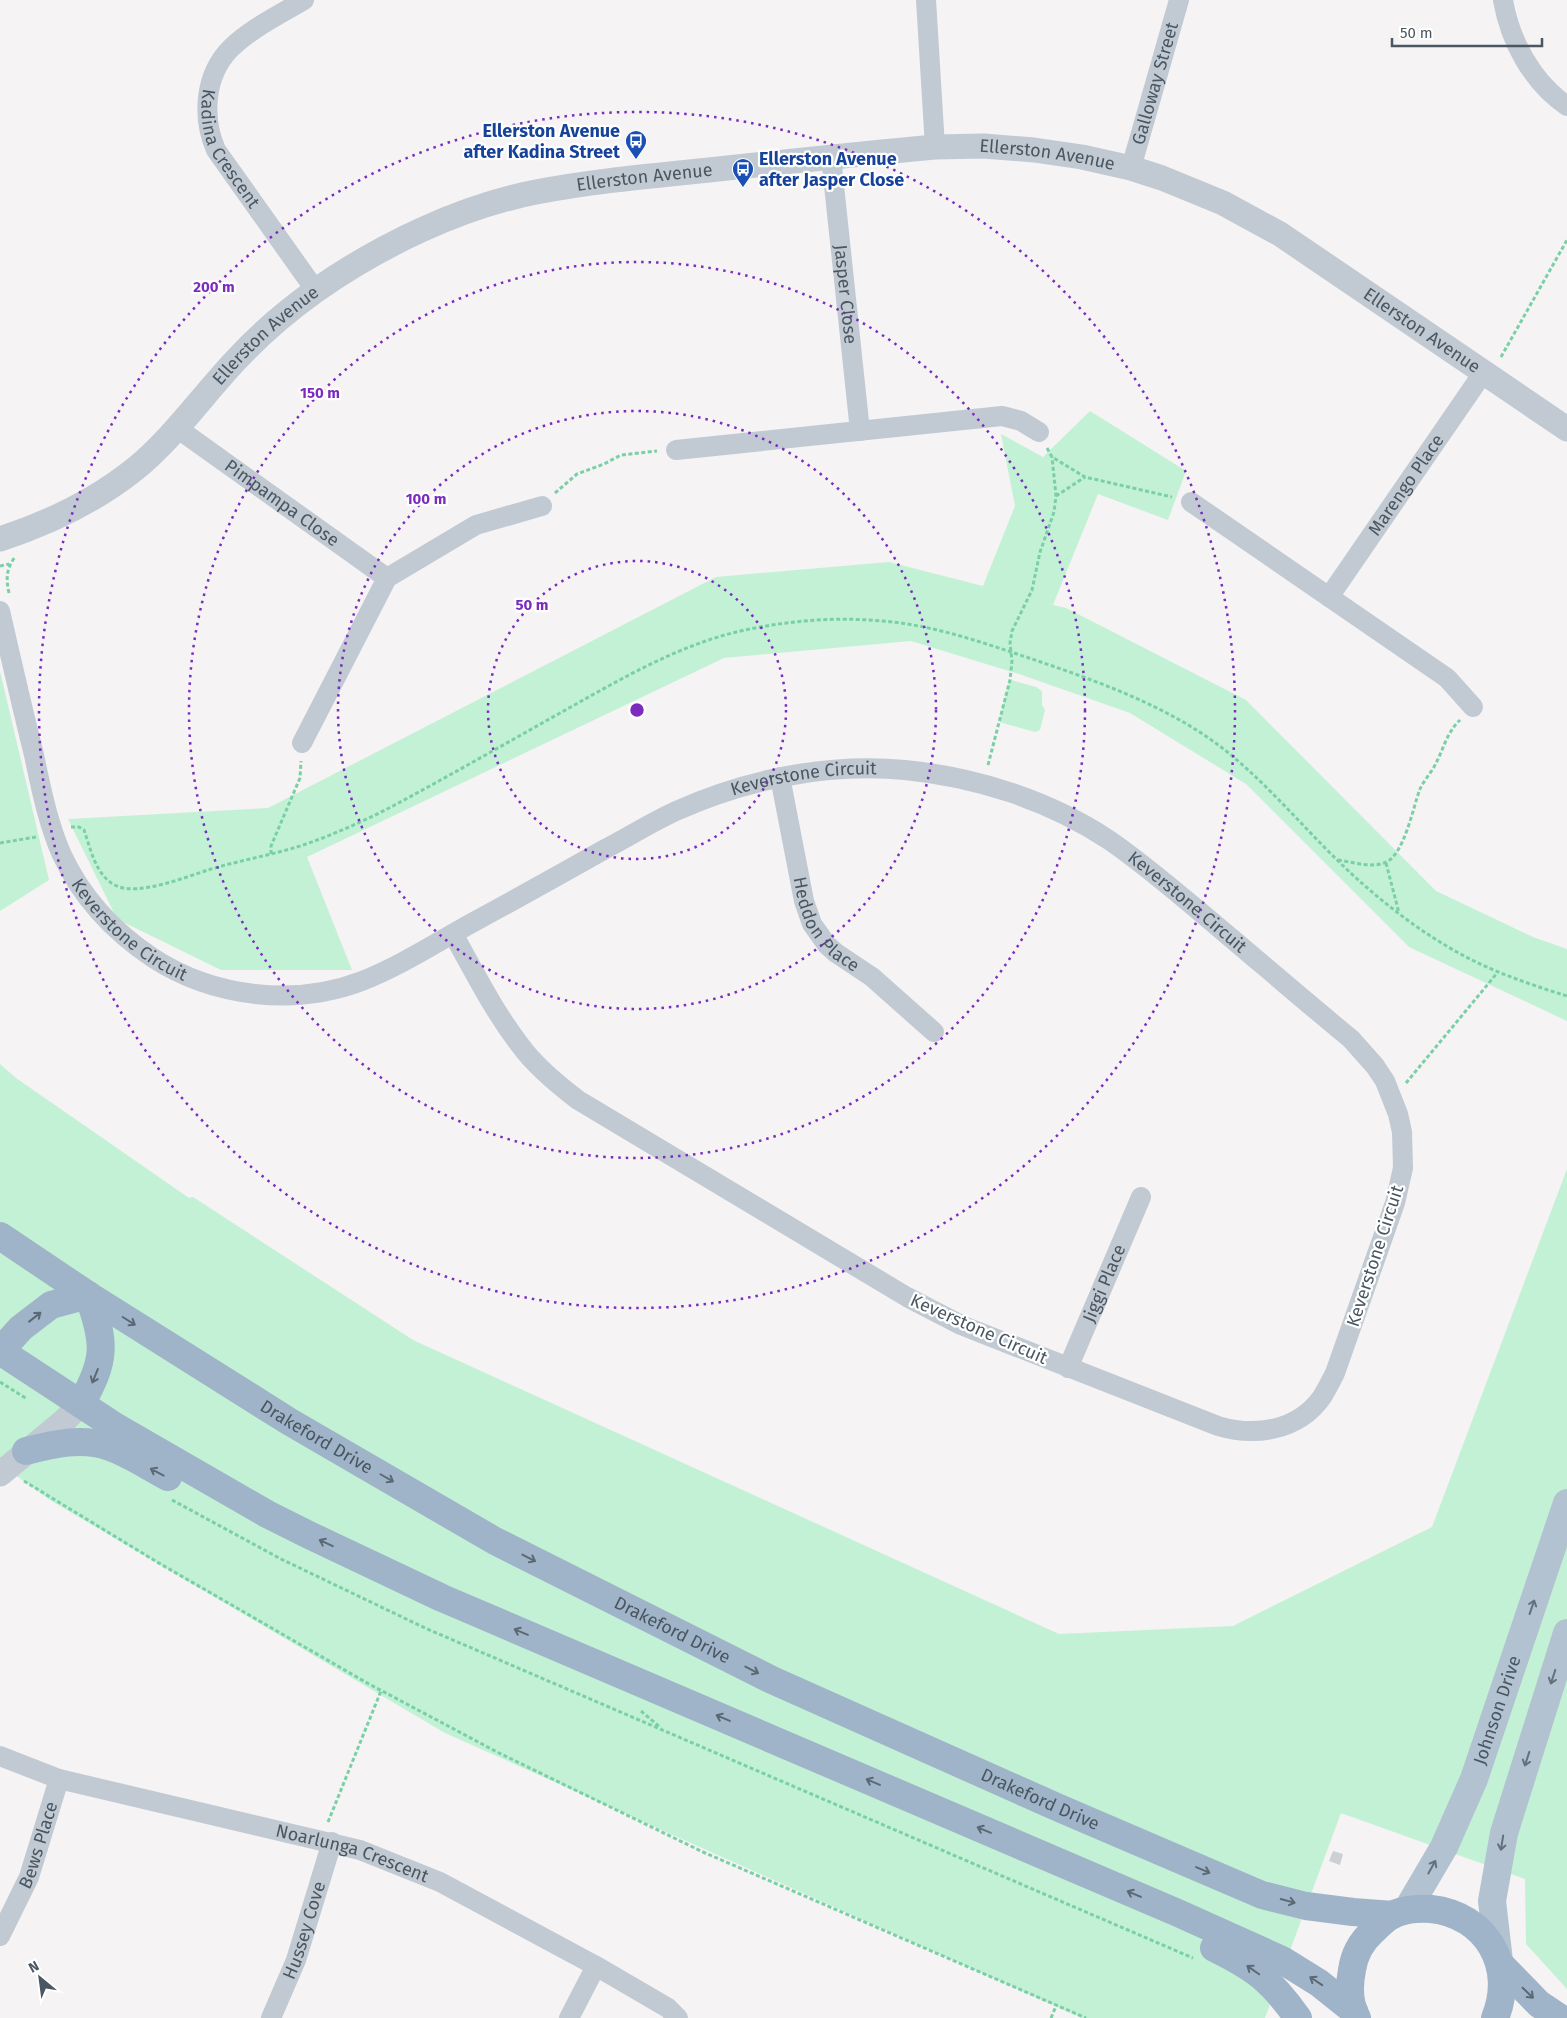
<svg xmlns="http://www.w3.org/2000/svg" width="1567" height="2018" font-family="'Fira Sans',sans-serif">
	<style>
		.green { fill: #c3f1d5 }
		.building { fill: #cdcfd5 }
		.lines { fill: none; stroke-linecap: round; stroke-linejoin: round }
		.path { stroke: #7ad0a6; stroke-width: 3; stroke-dasharray: 4 2.5; stroke-linecap: butt }
		.minor { stroke: #c1cad2; stroke-width: 20 }
		.tertiary { stroke: #c1cad2; stroke-width: 25 }
		.primary { stroke: #b3c2d1; stroke-width: 28 }
		.trunk { stroke: #9fb4c9; stroke-width: 28 }
		.oneway { stroke: #5b6976 }
		.oneway2 { stroke: #64717d }
		.ring { fill: none; stroke: #7b2cbf; stroke-width: 2.5; stroke-dasharray: 2.5 5 }
		.labels { text-anchor: middle; dominant-baseline: central; stroke-width: 4.5; stroke-linejoin: round; paint-order: stroke }
		.street-label { font-size: 18px; fill: #4a5661; stroke: #fff }
		.transit-label { font-size: 18px; font-weight: bold; fill: #164399; stroke: #fff; text-anchor: end }
		.centre { fill: #7b2cbf; stroke: #fff; stroke-width: 2.5 }
		.ring-label { font-size: 15px; text-anchor: middle; font-weight: bold; fill: #7b2cbf; stroke: #fff; stroke-width: 4.5; stroke-linejoin: round; paint-order: stroke }
	</style>
	<rect width="100%" height="100%" fill="#f5f3f3"/>
	<!-- green -->
	<path class="green" d="M1090 411 1186 471 1168 520 1098 494 1053 605 1066 608 1246 700 1436 891 1533 937 1567 949V1021L1409 947 1246 784 1130 713 1019 674 911 641 724 658 307 857 352 970H221L117 919 68 819 268 808 716 577 889 562 983 586 1015 506 1001 434 1043 457Z
		M0 671 49 880 0 911Z
		M1011 680 1036 687 1042 691V705L1045 710 1040 730 1035 732 999 722 1009 681Z
		M0 1064 16 1078 189 1198 193 1197 413 1340 1059 1634 1233 1626 1432 1527 1567 1169V1989L1526 1944 1525 1879 1341 1813 1265 2018H1082L445 1733 50 1500 0 1464Z"/>
	<!-- building -->
	<path class="building" d="M1333 1851 1343 1854 1340 1865 1329 1861Z"/>
	<g class="lines">
		<!-- path -->
		<path class="path" d="M1501 357 1567 240
			M1047 448 1052 457 1085 477 1172 497
			M555 493 577 474 604 464 621 455 657 451
			M1056 496 1085 477
			M0 566 9 564
			M9 593C6 579 6 569 15 557
			M988 765 1010 680 1012 661 1010 643 1012 631 1032 590 1040 552 1054 512 1056 496 1052 457
			M71 827H79L84 830C91 850 96 877 117 886 138 896 186 877 208 870 240 860 274 855 306 844 335 834 364 821 391 807 451 775 510 741 569 708 628 675 688 640 755 628 797 620 839 617 882 621 933 625 981 642 1029 658 1094 680 1166 705 1221 747 1270 785 1309 835 1355 877 1389 908 1430 939 1472 960 1502 975 1535 986 1567 996
			M0 843 36 837
			M271 854V846L300 778 301 761
			M1338 860C1352 862 1370 868 1384 863 1404 857 1413 807 1420 789 1424 780 1432 772 1436 763 1444 748 1447 732 1460 720
			M1386 863 1399 913
			M1406 1083 1498 972
			M0 1382 27 1399
			M24 1481 157 1562 369 1684 499 1753 703 1852 1086 2018
			M172 1500 281 1559 425 1628 1193 1958
			M641 1711 661 1728
			M328 1822 381 1691
			M1051 2018 1056 2006"/>
		<!-- minor -->
		<g class="minor">
			<path id="s1" d="M304 0C279 15 250 29 230 49 204 76 202 118 216 150L316 291"/>
			<path d="M926 0 935 147"/>
			<path d="M1503 0C1510 41 1532 82 1567 106"/>
			<path id="s2" d="M831 157 860 431"/>
			<path id="s3" d="M1131 168 1179 0"/>
			<path id="s4" d="M177 428 387 578"/>
			<path d="M676 450 1002 416 1021 421 1039 432"/>
			<path d="M1191 502 1447 678 1473 707"/>
			<path id="s5" d="M1329 597 1483 373"/>
			<path id="s6" d="M0 611C11 659 22 707 34 755 41 788 48 824 62 855 82 898 114 932 153 958 213 997 294 1007 362 981 400 966 434 944 470 924 516 899 561 874 607 848 630 836 652 822 676 811 747 779 827 763 905 770 976 777 1049 800 1109 840 1147 866 1182 897 1218 927 1262 964 1306 1002 1351 1039L1375 1066 1385 1081 1398 1114 1402 1132 1403 1168 1395 1203 1335 1373C1331 1381 1327 1389 1322 1397 1298 1431 1255 1437 1218 1426L961 1325 907 1297 578 1100C557 1084 535 1066 520 1045 493 1010 474 971 453 934"/>
			<path d="M302 743 387 578 476 525 542 506"/>
			<path id="s7" d="M780 777 804 901 812 924 827 945 836 953 872 977 934 1032"/>
			<path id="s8" d="M1068 1368 1141 1197"/>
			<path id="s9" d="M0 1756 59 1779 360 1850 440 1882 596 1966 668 2008 678 2018"/>
			<path id="s10" d="M0 1936 29 1877 59 1779"/>
			<path id="s11" d="M271 2018 296 1960 332 1842"/>
			<path d="M569 2018 596 1966"/>
		</g>
		<!-- tertiary -->
		<g class="tertiary">
			<path id="s12" d="M0 539C49 523 95 501 135 469 173 438 202 396 236 360 259 335 287 311 315 291 379 246 459 207 536 192 593 181 651 176 709 170 784 162 859 154 935 147L984 146 1034 150 1082 157 1131 168 1162 178 1223 203 1280 234 1567 429"/>
			<path d="M0 1474 63 1422 81 1404"/>
		</g>
		<!-- primary -->
		<g class="primary">
			<path id="s13" d="M1407 1910 1444 1847 1474 1779 1567 1503"/>
			<path d="M1499 1961 1492 1901 1504 1833 1567 1633"/>
		</g>
		<!-- trunk -->
		<g class="trunk">
			<path id="s14" d="M0 1236 88 1295 290 1422 495 1541 772 1680 1059 1808 1262 1895 1306 1906 1353 1912 1393 1915"/>
			<path d="M0 1351 116 1427 267 1514 309 1535 442 1598 1178 1913 1282 1960 1319 1983 1354 2011"/>
			<path d="M0 1351 21 1328 51 1305 88 1295"/>
			<path d="M81 1404C106 1360 106 1343 88 1295"/>
			<path d="M26 1451C53 1444 82 1437 110 1447 130 1454 149 1467 168 1477"/>
			<path d="M1214 1948C1255 1968 1271 1980 1298 2018"/>
			<path d="M1500 1964 1539 2004 1560 2018"/>
			<path d="M1357 2018C1349 2004 1349 1985 1352 1970 1354 1955 1362 1941 1373 1931 1379 1925 1386 1918 1394 1914 1406 1909 1418 1908 1431 1909 1487 1915 1516 1967 1495 2018"/>
		</g>
	</g>
	<!-- one-way arrows -->
	<defs><path id="oneway-shaft" d="M-6 0H5M1.5-3L5.5 0L1.5 3" fill="none" stroke-width="1.6" stroke-linecap="round" stroke-linejoin="round" transform="scale(1.25)"/></defs>
	<g class="oneway">
		<use href="#oneway-shaft" transform="translate(35 1317) rotate(-38)"/>
		<use href="#oneway-shaft" transform="translate(129 1321) rotate(32)"/>
		<use href="#oneway-shaft" transform="translate(95 1376) rotate(112)"/>
		<use href="#oneway-shaft" transform="translate(157 1472) rotate(-152)"/>
		<use href="#oneway-shaft" transform="translate(387 1478) rotate(30)"/>
		<use href="#oneway-shaft" transform="translate(326 1543) rotate(-155)"/>
		<use href="#oneway-shaft" transform="translate(529 1558) rotate(27)"/>
		<use href="#oneway-shaft" transform="translate(521 1632) rotate(-157)"/>
		<use href="#oneway-shaft" transform="translate(752 1670) rotate(27)"/>
		<use href="#oneway-shaft" transform="translate(723 1718) rotate(-157)"/>
		<use href="#oneway-shaft" transform="translate(873 1782) rotate(-157)"/>
		<use href="#oneway-shaft" transform="translate(984 1830) rotate(-157)"/>
		<use href="#oneway-shaft" transform="translate(1203 1870) rotate(23)"/>
		<use href="#oneway-shaft" transform="translate(1134 1894) rotate(-157)"/>
		<use href="#oneway-shaft" transform="translate(1288 1901) rotate(15)"/>
		<use href="#oneway-shaft" transform="translate(1253 1970) rotate(-145)"/>
		<use href="#oneway-shaft" transform="translate(1316 1981) rotate(-146)"/>
		<use href="#oneway-shaft" transform="translate(1528 1993) rotate(44)"/>
	</g>
	<g class="oneway2">
		<use href="#oneway-shaft" transform="translate(1532 1607) rotate(-71)"/>
		<use href="#oneway-shaft" transform="translate(1553 1677) rotate(108)"/>
		<use href="#oneway-shaft" transform="translate(1527 1759) rotate(108)"/>
		<use href="#oneway-shaft" transform="translate(1502 1843) rotate(99)"/>
		<use href="#oneway-shaft" transform="translate(1432 1867) rotate(-61)"/>
	</g>
	<!-- distance rings -->
	<g class="ring">
		<circle cx="637" cy="710" r="149"/>
		<circle cx="637" cy="710" r="299"/>
		<circle cx="637" cy="710" r="448"/>
		<circle cx="637" cy="710" r="598"/>
	</g>
	<!-- icons -->
	<defs>
		<g id="bus-pin" transform="scale(1.125)"><path d="M0 17L-7.5 6A9.5 9.5 0 1 1 7.5 6Z" fill="#1a4fb4" stroke="#fff"/><path d="M-5-6H5V4H4V6H2V4H-2V6H-4V4H-5ZM-3.5-4V0h7V-4ZM-3.5 1.2v1.5H-2V1.2ZM2 1.2v1.5H3.5V1.2Z" fill="#fff"/></g>
	</defs>
	<g fill-rule="evenodd">
		<use href="#bus-pin" x="636" y="141"/>
		<use href="#bus-pin" x="743" y="169"/>
	</g>
	<g class="labels">
		<!-- street labels -->
		<g class="street-label">
			<text stroke="none"><textPath href="#s3" startOffset="88">Galloway Street</textPath></text>
			<text stroke="none"><textPath href="#s1" startOffset="200">Kadina Crescent</textPath></text>
			<text stroke="none"><textPath href="#s12" startOffset="1165">Ellerston Avenue</textPath></text>
			<text stroke="none"><textPath href="#s12" startOffset="760">Ellerston Avenue</textPath></text>
			<text stroke="none"><textPath href="#s2" startOffset="138">Jasper Close</textPath></text>
			<text stroke="none"><textPath href="#s12" startOffset="1585">Ellerston Avenue</textPath></text>
			<text stroke="none"><textPath href="#s12" startOffset="340">Ellerston Avenue</textPath></text>
			<text stroke="none"><textPath href="#s5" startOffset="136">Marengo Place</textPath></text>
			<text stroke="none"><textPath href="#s4" startOffset="129">Pimpampa Close</textPath></text>
			<text stroke="none"><textPath href="#s6" startOffset="1099">Keverstone Circuit</textPath></text>
			<text stroke="none"><textPath href="#s6" startOffset="1519">Keverstone Circuit</textPath></text>
			<text stroke="none"><textPath href="#s7" startOffset="158">Heddon Place</textPath></text>
			<text stroke="none"><textPath href="#s6" startOffset="355">Keverstone Circuit</textPath></text>
			<text transform="translate(1375 1256) rotate(-72)">Keverstone Circuit</text>
			<text stroke="none"><textPath href="#s8" startOffset="92">Jiggi Place</textPath></text>
			<text transform="translate(979 1329) rotate(24)">Keverstone Circuit</text>
			<text stroke="none"><textPath href="#s14" startOffset="375">Drakeford Drive</textPath></text>
			<text stroke="none"><textPath href="#s14" startOffset="780">Drakeford Drive</textPath></text>
			<text stroke="none"><textPath href="#s13" startOffset="220">Johnson Drive</textPath></text>
			<text stroke="none"><textPath href="#s14" startOffset="1185">Drakeford Drive</textPath></text>
			<text stroke="none"><textPath href="#s10" startOffset="99">Bews Place</textPath></text>
			<text stroke="none"><textPath href="#s9" startOffset="366">Noarlunga Crescent</textPath></text>
			<text stroke="none"><textPath href="#s11" startOffset="94">Hussey Cove</textPath></text>
		</g>
		<!-- transit labels -->
		<g class="transit-label">
			<text x="620" y="131">Ellerston Avenue<tspan x="620" dy="21">after Kadina Street</tspan></text>
			<text x="759" y="159" text-anchor="start">Ellerston Avenue<tspan x="759" dy="21">after Jasper Close</tspan></text>
		</g>
	</g>
	<circle cx="637" cy="710" r="8" class="centre"/>
	<g class="ring-label">
		<text x="214" y="292">200 m</text>
		<text x="320" y="398">150 m</text>
		<text x="426" y="504">100 m</text>
		<text x="532" y="610">50 m</text>
	</g>
	<!-- north arrow -->
	<g transform="translate(40 1978) rotate(331)" stroke="#ffffff" stroke-width="4" paint-order="stroke">
	<path d="M0-4L9 19L0 12L-9 19Z" fill="#4a5661"/>
	<text y="-8" font-size="14" font-weight="bold" text-anchor="middle" fill="#4a5661">N</text>
	</g>
	<!-- scale -->
	<path d="M1392 38v8h150v-8" fill="none" stroke="#4a5661" stroke-width="2.5"/>
	<text x="1400" y="38" font-size="15" fill="#4a5661" stroke="#ffffff" stroke-width="4" paint-order="stroke">50 m</text>
</svg>
